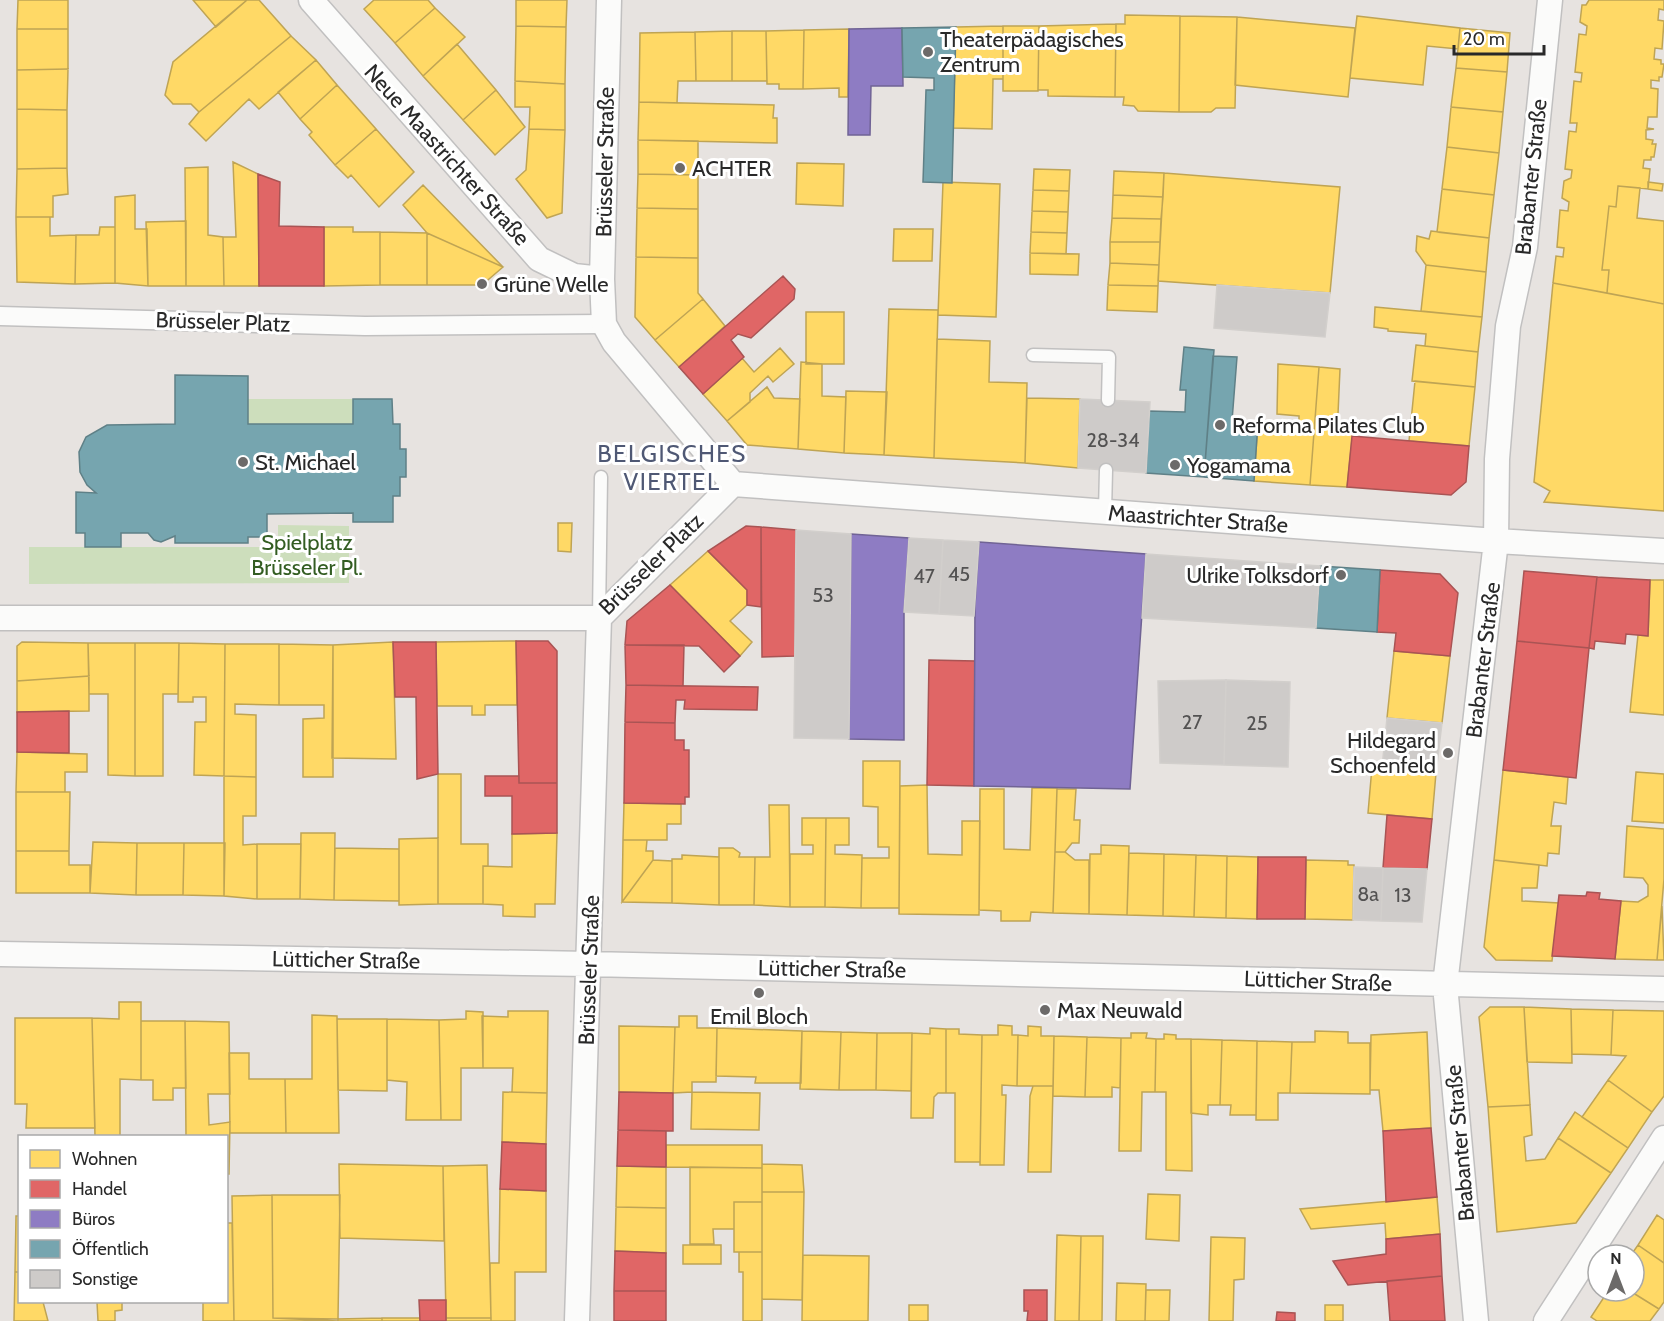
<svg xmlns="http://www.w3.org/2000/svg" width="1664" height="1321" font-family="Cabin,sans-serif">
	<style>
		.green { fill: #cddebc }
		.homes { fill: #ffd966; stroke: #bfa454; stroke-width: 1.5 }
		.shops { fill: #e06666; stroke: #a95454; stroke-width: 1.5 }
		.offices { fill: #8e7cc3; stroke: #706395; stroke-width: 1.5 }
		.public { fill: #76a5af; stroke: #5f8087; stroke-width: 1.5 }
		.building { fill: #cecbc9; stroke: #d2cfcc; stroke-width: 1.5 }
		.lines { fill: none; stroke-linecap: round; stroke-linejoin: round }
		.service-casing { stroke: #c1c0c0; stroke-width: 15 }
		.pedestrian-casing { stroke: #c1c0c0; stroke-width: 21 }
		.minor-casing { stroke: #c1c0c0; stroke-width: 27 }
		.service { stroke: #fbfbfa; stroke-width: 12 }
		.pedestrian { stroke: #fbfbfa; stroke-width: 18 }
		.minor { stroke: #fbfbfa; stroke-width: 24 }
		.poi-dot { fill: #6c6a69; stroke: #fff; stroke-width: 2 }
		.labels { text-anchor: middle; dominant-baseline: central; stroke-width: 6; stroke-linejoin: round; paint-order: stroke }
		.number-label { font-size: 20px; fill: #535252 }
		.poi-label { font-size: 22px; fill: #292929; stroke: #fff; text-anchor: start }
		.street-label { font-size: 22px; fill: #292929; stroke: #fff }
		.park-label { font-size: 22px; fill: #335d22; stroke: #fff }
		.neighbourhood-label { font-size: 24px; letter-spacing: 1.5px; fill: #4f5874; stroke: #fff }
	</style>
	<rect width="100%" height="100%" fill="#e7e3e0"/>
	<!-- green -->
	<path class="green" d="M247 399H353V424H248Z
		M278 525 349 526V583L29 584V547H278Z"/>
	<!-- homes -->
	<path class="homes" d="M18 0H68V29H17Z
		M193 0H247L216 27Z
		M247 0H259L291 36 199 112 191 104H173L165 95 173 62Z
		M374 0H428L435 8 395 43 364 9Z
		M516 0H567L566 27 516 26Z
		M1589 0H1664V10L1659 9 1658 20 1664 21 1662 49 1655 48 1654 59 1661 60V64H1664L1662 77H1659V81L1651 80V88L1658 89 1657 117H1648L1647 128 1654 129 1646 130V139L1653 140 1652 144H1656L1654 157H1651V160H1644L1643 168 1650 169 1648 189 1618 186 1616 207 1609 206 1602 270H1609L1607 293 1553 283 1556 256 1563 257 1564 248 1557 247 1560 210 1568 211 1569 202 1562 198 1564 181 1571 178 1572 170 1565 169 1569 131 1576 132 1577 123H1570L1574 81 1581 82 1582 73 1575 72 1579 34 1586 35 1587 26 1580 22 1582 5H1586Z
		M435 8 465 37 423 76 395 43Z
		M1125 15 1180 16 1179 112 1138 111 1134 106 1123 105 1124 97H1115L1116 24H1125Z
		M1180 16 1237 17 1235 108H1216L1211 112H1179Z
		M1357 16 1460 28 1458 49 1427 46 1423 85 1350 78Z
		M1237 17 1355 28 1348 97 1235 85Z
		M1116 24 1115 97 1048 96V90H1038L1039 26Z
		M516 26 566 27 565 84 515 81Z
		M1003 26V79H993L992 129 953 128 956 27Z
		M1003 26H1039L1038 91H1003Z
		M1460 28 1510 33 1507 72 1456 68Z
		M17 29H68V69L17 70Z
		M849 29 848 97H839V88L803 89 804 30Z
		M804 30 803 89H779V84H767L766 31Z
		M732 31H766L767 81H732Z
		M732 31V81H696L695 32Z
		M695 32 696 81H678L677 103 639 102 640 33Z
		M291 36 316 60 259 109 249 99 206 141 189 124 199 112Z
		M457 44 496 90 463 120 423 76Z
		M316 60 337 85 300 119 278 92Z
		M1456 68 1507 72 1503 112 1451 107Z
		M68 69 67 110 17 109V70Z
		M515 81 565 84V130L529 129 530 107H515Z
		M337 85 376 129 335 165 309 135 312 132 300 119Z
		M496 90 525 127 495 155 463 120Z
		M639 102 774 105 773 118H777V143L638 140Z
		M1451 107 1503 112 1499 153 1447 147Z
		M17 109 67 110V168L17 169Z
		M376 129 414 172 379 207 351 175 348 178 335 165Z
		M529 129 565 130 562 213 547 218 516 179 526 170Z
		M638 140 698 141V175L638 174Z
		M1447 147 1499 153 1494 195 1442 189Z
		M233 162 258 174 259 286H224L223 237H236Z
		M797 163 844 164 843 206 796 204Z
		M208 167V235L223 237 224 286H186L185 168Z
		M67 168 68 194 53 196V217H16L17 169Z
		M1034 169 1070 170 1069 191 1033 190Z
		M1114 171 1164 173 1163 197 1113 195Z
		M1164 173 1340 187 1330 293 1158 281Z
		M638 174 698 175V209L637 208Z
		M943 182 1000 184 996 317 938 315Z
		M1648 182 1663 184 1662 191 1648 189Z
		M423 185 503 267 427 233 403 205Z
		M1618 186 1640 188 1637 218 1664 221V304L1607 293 1609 270H1602L1609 206 1616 207Z
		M1442 189 1494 195 1489 238 1437 232Z
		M1033 190 1069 191 1068 212 1032 211Z
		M135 195V229H147L148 286 115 283V197Z
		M1113 195 1163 197 1161 219 1112 218Z
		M637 208 698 209V258L636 257Z
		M1032 211 1068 212 1067 233 1031 232Z
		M16 217H50V236L76 235 75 284 17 282Z
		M1112 218 1161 219 1160 242H1110Z
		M186 221V286H148L146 222Z
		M100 227H115V283L75 284 76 235H99Z
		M324 227H353V232H380V285L324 286Z
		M894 229H933L932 261H893Z
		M1431 231 1489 238 1486 272 1426 265 1416 251 1417 236 1429 239Z
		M380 232 427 233V285H380Z
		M1031 232 1067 233 1066 254 1030 253Z
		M427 233 503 267 482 285H427Z
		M1110 242H1160L1159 265 1110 263Z
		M1030 253 1079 254 1078 275 1030 274Z
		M636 257 698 258V293L703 299 655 340 635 317Z
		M1110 263 1159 265 1158 286 1108 285Z
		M1426 265 1486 272 1482 317 1421 311Z
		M1553 283 1664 304V511L1544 502 1550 491 1534 482Z
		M1108 285 1158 286 1157 312 1107 310Z
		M703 299 725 326 679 367 655 340Z
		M1375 307 1482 317 1478 352 1425 346 1426 334 1388 331V329L1374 327Z
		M889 309 938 310 934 458 884 455Z
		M806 312H844V364H806Z
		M937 339 990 341 989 382 1027 383 1025 463 934 458Z
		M1416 345 1478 352 1475 387 1412 381Z
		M780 348 794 364 773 382 768 376 750 393V402L727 421 703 394 742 358 754 372Z
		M801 362 822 364V396L846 397 844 453 798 449Z
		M1278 364 1319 367 1310 485 1254 481 1258 422 1299 425V416L1277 414Z
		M1319 367 1340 369 1338 414 1334 417 1333 429 1353 430 1347 487 1310 485Z
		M1415 381 1475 387 1469 446 1409 441Z
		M767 387 774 398 800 399 798 449 747 445 727 421Z
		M846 391 887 392 884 455 844 453Z
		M1027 398 1080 399 1078 468 1025 463Z
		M558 523H572L571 552 558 551Z
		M708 551 747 590V605L730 621 752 642 740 656 670 585Z
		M1650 580H1664V715L1630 712 1638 635 1648 636Z
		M516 641 517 705H485V715H472V706H437L436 642Z
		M22 642 88 643 89 676 17 681V646Z
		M393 642 396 759 332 758 333 645Z
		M88 643H135V776L108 775V694H89Z
		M135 643H179L178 694H163V776H135Z
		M179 643 225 644 224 776 194 775 195 722H206V697H193V702H178Z
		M225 644H279V705L235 704V714L256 715V777L224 776Z
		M279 644 333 645V777H303V719L324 718V705H279Z
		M1394 651 1450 656 1442 723 1387 718Z
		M89 676V711L17 712V681Z
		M17 752 87 754V772H65V792H16Z
		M863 761H900L899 908H861L862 858H889V847H878V807L863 806Z
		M1372 767 1436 773 1432 819 1368 813Z
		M1503 770 1568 777 1566 804 1554 802 1551 826H1561L1559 854 1548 853 1547 866 1494 860Z
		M1636 772 1664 774V823L1632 821Z
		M438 774H461V844H488V866H483V904H438Z
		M224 776 256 777V816H243V845L257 844V899L224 896Z
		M927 785 928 854 962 855V821H980L979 915 899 914 900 786Z
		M1032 788H1057L1053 913 1031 912 1030 921H1001V911L979 910 980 789H1004V849L1030 850Z
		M1057 789H1076L1074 820H1080L1079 843H1072L1065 852H1055Z
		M16 792H70L69 851H16Z
		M624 803 681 804V824H667V840H623Z
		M769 805H789L790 907 754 905 755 857H770Z
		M802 818H826L825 907H790V854H813V845H802Z
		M826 818H849V845H835V854L862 855 861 908 825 907Z
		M1627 826 1664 829V879L1657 960 1615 959 1621 901 1638 902 1648 896V885L1643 878 1624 877Z
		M301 833H335L334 900 300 899Z
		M557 833 555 904H535V917L503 916V905L483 904V866L512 867V834Z
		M438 838V904L399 905V839Z
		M623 840H647L646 851H653V860L622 902Z
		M93 842 137 843 136 895 90 893Z
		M137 843H184L183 895H136Z
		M184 843H225L224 896 183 895Z
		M257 844H301L300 899H257Z
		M1101 845 1129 846 1127 915 1089 914 1090 854H1101Z
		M335 848 399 849V901L334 900Z
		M719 848H733L740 853 739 857H755L754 905H719Z
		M16 851H69V865H90V893H16Z
		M1055 852H1065L1075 860H1089V914L1053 913Z
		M1129 853 1164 854 1163 916 1127 915Z
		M1164 854 1196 855 1194 917 1163 916Z
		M682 855 719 857V905L672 903V859H682Z
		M1196 855 1227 856 1226 918 1194 917Z
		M1227 856 1258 857 1257 919 1226 918Z
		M653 860 672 861V903L622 902Z
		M1306 860 1348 861V865H1354L1353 920 1305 919Z
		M1494 860 1539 865 1537 888H1522V901L1559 903 1552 961 1496 960 1484 947Z
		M1662 906 1664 960H1657Z
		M119 1002H141V1080L120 1079V1136H95L92 1018 119 1019Z
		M1490 1007H1524L1530 1105 1488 1107 1479 1017Z
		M1524 1007 1571 1009 1572 1063 1527 1062Z
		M1571 1009 1613 1010 1611 1055 1572 1054Z
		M1613 1010 1664 1011V1096L1652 1112 1608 1080 1626 1056 1611 1055Z
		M466 1011 483 1012V1068H461V1120H441L439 1020 466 1019Z
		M508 1011H548L547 1093 512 1092 513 1068H483L482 1016 508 1017Z
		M312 1015 337 1016 339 1133H286L285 1079H312Z
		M679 1016H697V1028H717L716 1082H692V1092L673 1093 675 1027H679Z
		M15 1018H92L95 1128H26L27 1104H15Z
		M337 1019H387V1091L338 1090Z
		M387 1019 439 1020 441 1120H406L407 1082 387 1080Z
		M141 1021H185L186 1088H173V1100H153V1080H141Z
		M185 1021 229 1022 230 1094H208L209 1125 230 1122 229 1174H226V1136H186Z
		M998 1025 1012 1026V1035H1018L1017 1086 1002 1085V1095H1006L1004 1165H980L982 1035H998Z
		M619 1026 675 1027 673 1093 619 1092Z
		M1028 1026 1041 1027V1036H1054L1053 1086H1017L1018 1035 1028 1036Z
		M717 1028 802 1031 801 1083H755L756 1077 716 1076Z
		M930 1028 946 1029V1093H938L934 1097 933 1118H911L912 1033 930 1034Z
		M946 1029H959V1034L982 1035 980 1162H955V1093H946Z
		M802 1031 841 1032 839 1090 800 1089Z
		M1315 1031 1348 1032V1043H1370V1094L1290 1093 1292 1042H1315Z
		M841 1032 877 1033 876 1090H839Z
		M1427 1032 1431 1128 1383 1131 1379 1090H1370L1371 1035Z
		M877 1033H912L911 1091 876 1090Z
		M1131 1033H1147L1146 1038 1156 1039 1155 1092H1142L1141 1151H1119L1121 1038H1131Z
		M1164 1034 1176 1035V1039H1191L1192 1171 1166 1170V1092H1155L1156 1039H1164Z
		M1054 1036 1087 1037 1085 1097 1053 1096Z
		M1087 1037 1121 1038 1120 1088 1112 1087V1097H1085Z
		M1191 1039 1222 1040 1220 1105H1208V1115L1191 1113Z
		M1222 1040 1257 1041 1256 1115H1230L1231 1105H1220Z
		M1257 1041 1292 1042 1290 1093H1278V1120H1256Z
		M229 1053H249V1079H285L286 1133H230Z
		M1608 1080 1652 1112 1628 1148 1582 1117Z
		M1033 1086H1053L1051 1172H1028L1030 1096Z
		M503 1092 547 1093 546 1144 502 1142Z
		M692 1092 760 1093 759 1130 691 1129Z
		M1530 1105 1532 1135 1524 1137 1526 1161 1545 1159 1558 1138 1611 1173 1576 1223 1497 1232 1488 1107Z
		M1575 1112 1628 1148 1611 1173 1558 1138Z
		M666 1145H762V1168L666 1167Z
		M339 1164 443 1166 444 1241 340 1238Z
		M762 1164 802 1165 804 1192H762Z
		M487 1165 491 1318H446L443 1166Z
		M617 1166 666 1167V1208L616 1207Z
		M690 1167 762 1168V1202H734V1229H713L714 1244H690Z
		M500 1189 546 1191V1272H515V1321H491L490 1263H499Z
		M762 1192H804L802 1300 762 1299Z
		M1148 1194 1180 1195 1179 1241 1146 1239Z
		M272 1195 273 1318 338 1321H234L232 1196Z
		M272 1195H340L338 1319 273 1318Z
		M1437 1197 1440 1234 1386 1239 1385 1223 1311 1229 1300 1209Z
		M734 1202H762V1252H734Z
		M616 1207 666 1208V1253L615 1251Z
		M1657 1215 1664 1220V1263L1638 1245Z
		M16 1216H20V1272H15Z
		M226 1223H232L234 1321H203V1302H226Z
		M1057 1235 1081 1236 1079 1321H1055Z
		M1081 1236H1103L1102 1321H1079Z
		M1211 1237 1245 1238 1244 1279 1234 1280 1233 1321H1209Z
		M683 1245H721V1264H683Z
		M1638 1245 1664 1263V1302L1659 1309 1630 1291H1634V1255H1631Z
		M739 1252H762V1321H743V1272H739Z
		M803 1255 869 1256 868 1321H802Z
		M15 1272H20V1302H43L48 1321H14Z
		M1117 1283 1146 1284 1145 1321H1116Z
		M1146 1290H1170L1169 1321H1145Z
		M1608 1291H1630L1659 1309 1650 1321H1597L1591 1317Z
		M97 1302H122V1310L115 1311V1321H98Z
		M909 1305H928V1321H909Z
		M1325 1305H1343V1321H1325Z
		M382 1318H420V1321H382Z
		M382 1318V1321H338V1319Z
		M446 1318H491V1321H446Z"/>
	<!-- shops -->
	<path class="shops" d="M258 174 280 182 279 226 324 227V286H259Z
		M783 276 795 289 794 299 751 338 738 334 731 340 744 357 703 394 679 367Z
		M1352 436 1469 446 1466 482 1451 495 1347 487Z
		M746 526 761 527V607L747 605V590L708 551Z
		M761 527 796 530 795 656 762 657Z
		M1380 570 1440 574 1458 593 1450 656 1394 651 1396 633 1377 632Z
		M1524 571 1597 577 1589 648 1517 641Z
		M1597 577 1650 580 1648 636 1626 634 1625 644 1595 641 1594 649 1589 648Z
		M670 585 740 656 724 672 699 646 625 645 627 621Z
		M516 641H548L557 651V783H519Z
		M1517 641 1589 648 1576 778 1503 770Z
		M393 642H436L438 774 417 779 416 697H395Z
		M625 645H684L683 686 626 685Z
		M929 660 975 661 974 786 927 785Z
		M626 685 758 687 757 710 684 709 685 700H676L675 723 625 722Z
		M69 711V753L17 752V712Z
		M625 722 675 723V740H684V750H689V797H685V804L624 803Z
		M485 776H519V783H557V833L512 834V796H485Z
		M1387 815 1432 819 1427 869 1383 868Z
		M1258 857H1306L1305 919H1257Z
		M1587 892 1600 893 1599 899 1621 901 1615 959 1552 956 1559 895 1586 896Z
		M619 1092 673 1093V1131L618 1130Z
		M1431 1128 1437 1197 1386 1202 1383 1131Z
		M618 1130 666 1131V1167L617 1166Z
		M502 1142 546 1144V1191L500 1189Z
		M1440 1234 1442 1276 1348 1285 1333 1261 1386 1254V1239Z
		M615 1251 666 1253V1291H614Z
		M1442 1276 1445 1321H1390L1387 1281Z
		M1024 1290H1047V1321H1027L1028 1311H1024Z
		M614 1291H666V1321H614Z
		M419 1300H446V1321H420Z
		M1277 1312 1295 1313V1321H1276Z"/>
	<!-- offices -->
	<path class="offices" d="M902 28 903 86H871L870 135H848L849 29Z
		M851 534 909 538 904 612V740L849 739Z
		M979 542 1146 554 1130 789 974 786 975 605Z"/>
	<!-- public -->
	<path class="public" d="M956 27 952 183 923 182 926 90H934V78L903 77 902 28Z
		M1184 347 1214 350 1204 477 1146 473 1149 411 1185 412 1186 390H1180Z
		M1213 356 1237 357 1232 421 1258 422 1254 481 1204 477Z
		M175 375 248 376V424H353V399H392L393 424H400V449H406V477H400V496H393V522H353V513L267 514V537H248V543H175V536L161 542 154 540 148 533H121V547H85V533H76V492L96 493 87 485 80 472 79 452 86 437 107 425 175 424Z
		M1320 566 1380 570 1377 632 1316 628Z"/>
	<!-- building -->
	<path class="building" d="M1217 285 1330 293 1325 337 1214 328Z
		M1080 399 1150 402 1146 473 1078 468Z
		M796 530 851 534 849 739 794 738Z
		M909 538 943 540 939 614 904 612Z
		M943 540 979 542 974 616 939 614Z
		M1146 554 1320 566 1316 628 1142 618Z
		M1226 680 1290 682 1288 767 1224 765Z
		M1226 680 1224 765 1160 763 1158 681Z
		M1387 718 1442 723 1436 773 1382 768Z
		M1354 867 1383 868 1381 921 1353 920Z
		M1383 868 1427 869 1422 922 1381 921Z"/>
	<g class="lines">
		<!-- service casing -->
		<g class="service-casing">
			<path id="service" d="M1033 355 1109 357 1108 400
				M1105 512 1106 470
				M599 617 601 477"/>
		</g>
		<!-- pedestrian casing -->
		<g class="pedestrian-casing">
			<path id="pedestrian" d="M0 316 365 326 604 324"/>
		</g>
		<!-- minor casing -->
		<g class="minor-casing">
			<path id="minor" d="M311 0 539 259 574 276 602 279
				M609 0 602 279 604 324 614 342 733 484
				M733 484 1496 541 1664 551
				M0 618H599L733 484
				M0 954 589 964 1664 989
				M577 1321 599 618
				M1476 1321 1445 985 1496 541 1497 459 1508 326 1525 247 1550 0
				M1546 1321 1664 1138"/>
		</g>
		<!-- service -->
		<use href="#service" class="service"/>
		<!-- pedestrian -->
		<use href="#pedestrian" class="pedestrian"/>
		<!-- minor -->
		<use href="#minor" class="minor"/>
	</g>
	<!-- markers -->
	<g class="poi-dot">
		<circle cx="928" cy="52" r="6"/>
		<circle cx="680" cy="168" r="6"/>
		<circle cx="482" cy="284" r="6"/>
		<circle cx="1220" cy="425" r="6"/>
		<circle cx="243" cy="462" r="6"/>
		<circle cx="1175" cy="465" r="6"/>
		<circle cx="1341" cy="575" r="6"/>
		<circle cx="1448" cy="753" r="6"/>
		<circle cx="759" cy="993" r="6"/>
		<circle cx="1045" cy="1010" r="6"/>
	</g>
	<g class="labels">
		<!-- number labels -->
		<g class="number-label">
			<text x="1113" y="440">28-34</text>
			<text x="959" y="574">45</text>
			<text x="924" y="576">47</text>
			<text x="823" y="595">53</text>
			<text x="1192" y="722">27</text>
			<text x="1257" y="723">25</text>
			<text x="1368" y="894">8a</text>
			<text x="1403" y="895">13</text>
		</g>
		<!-- poi labels -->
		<g class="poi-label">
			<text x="940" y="39">Theaterpädagisches<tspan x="940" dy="25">Zentrum</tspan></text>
			<text x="692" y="168">ACHTER</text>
			<text x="494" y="284">Grüne Welle</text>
			<text x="1232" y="425">Reforma Pilates Club</text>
			<text x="255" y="462">St. Michael</text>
			<text x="1187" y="465">Yogamama</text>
			<text x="1329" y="575" text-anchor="end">Ulrike Tolksdorf</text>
			<text x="1436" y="740" text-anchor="end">Hildegard<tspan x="1436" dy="25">Schoenfeld</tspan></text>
			<text x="1057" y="1010">Max Neuwald</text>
			<text x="759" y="1016" text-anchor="middle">Emil Bloch</text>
		</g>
		<!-- street labels -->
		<g class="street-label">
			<text transform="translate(447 155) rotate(48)">Neue Maastrichter Straße</text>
			<text transform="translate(605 162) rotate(-89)">Brüsseler Straße</text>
			<text transform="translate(1531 177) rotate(-84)">Brabanter Straße</text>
			<text transform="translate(223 322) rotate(2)">Brüsseler Platz</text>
			<text transform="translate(1198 519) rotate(4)">Maastrichter Straße</text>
			<text transform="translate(651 564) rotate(-44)">Brüsseler Platz</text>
			<text transform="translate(1483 660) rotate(-83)">Brabanter Straße</text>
			<text transform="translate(346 960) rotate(1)">Lütticher Straße</text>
			<text transform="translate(832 969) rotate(1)">Lütticher Straße</text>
			<text transform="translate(589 970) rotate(-88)">Brüsseler Straße</text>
			<text transform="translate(1318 981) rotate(2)">Lütticher Straße</text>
			<text transform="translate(1460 1143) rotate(-95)">Brabanter Straße</text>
		</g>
		<!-- park labels -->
		<g class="park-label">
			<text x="307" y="542">Spielplatz<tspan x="307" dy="25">Brüsseler Pl.</tspan></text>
		</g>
		<!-- neighbourhood labels -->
		<g class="neighbourhood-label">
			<text x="672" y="453">BELGISCHES<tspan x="672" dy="28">VIERTEL</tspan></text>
		</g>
	</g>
	<!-- legend -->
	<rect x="18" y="1135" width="210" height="168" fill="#ffffff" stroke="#a9a9a9" stroke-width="1.5"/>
	<rect x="30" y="1150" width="30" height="18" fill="#ffd966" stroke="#a9a9a9" stroke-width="1.5"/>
	<text x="72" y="1165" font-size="18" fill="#292929">Wohnen</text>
	<rect x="30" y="1180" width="30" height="18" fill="#e06666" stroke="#a9a9a9" stroke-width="1.5"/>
	<text x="72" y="1195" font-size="18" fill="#292929">Handel</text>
	<rect x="30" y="1210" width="30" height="18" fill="#8e7cc3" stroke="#a9a9a9" stroke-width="1.5"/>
	<text x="72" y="1225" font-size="18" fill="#292929">Büros</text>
	<rect x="30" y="1240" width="30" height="18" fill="#76a5af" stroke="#a9a9a9" stroke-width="1.5"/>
	<text x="72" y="1255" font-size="18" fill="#292929">Öffentlich</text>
	<rect x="30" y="1270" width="30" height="18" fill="#cecbc9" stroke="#a9a9a9" stroke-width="1.5"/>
	<text x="72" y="1285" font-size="18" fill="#292929">Sonstige</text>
	<!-- north arrow -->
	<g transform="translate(1616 1273)"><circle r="28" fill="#ffffff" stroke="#a9a9a9" stroke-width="1.5"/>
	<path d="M0-4.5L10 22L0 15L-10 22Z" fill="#6c6a69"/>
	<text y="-9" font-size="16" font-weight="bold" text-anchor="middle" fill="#292929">N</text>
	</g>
	<!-- scale -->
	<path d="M1454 45v9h90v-9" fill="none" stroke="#292929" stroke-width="3"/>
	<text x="1463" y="45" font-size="18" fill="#292929" stroke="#ffffff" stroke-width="4.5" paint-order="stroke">20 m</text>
</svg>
